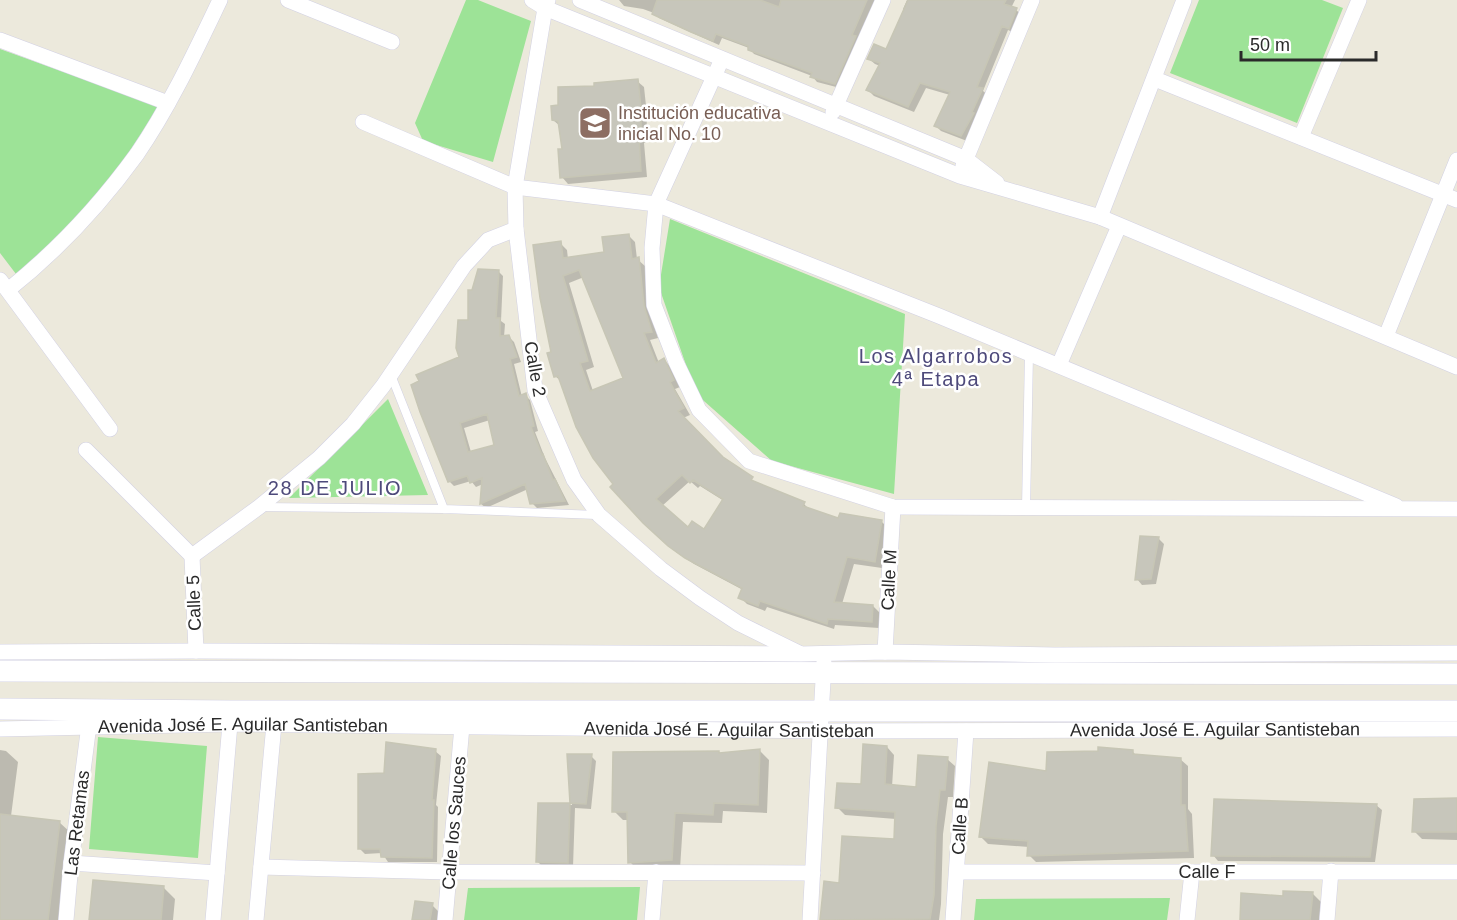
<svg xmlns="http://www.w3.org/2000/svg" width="1457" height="920" font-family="Arial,sans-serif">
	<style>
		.green { fill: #9de397 }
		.shadow { fill: #0003; fill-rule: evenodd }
		.building { fill: #c7c6bb; stroke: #c7c6b5; stroke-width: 1.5; fill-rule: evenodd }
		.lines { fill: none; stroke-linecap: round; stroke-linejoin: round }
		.service-casing { stroke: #d2d1e3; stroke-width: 9 }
		.minor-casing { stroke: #d2d1e3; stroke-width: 16 }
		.secondary-casing { stroke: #d2d1e3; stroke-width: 22 }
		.service { stroke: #fff; stroke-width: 8 }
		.minor { stroke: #fff; stroke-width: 15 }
		.secondary { stroke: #fff; stroke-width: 21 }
		.labels { text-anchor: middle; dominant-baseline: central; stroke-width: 5; stroke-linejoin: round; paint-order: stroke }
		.education-label { font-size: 18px; fill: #785e54; stroke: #fff; text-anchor: start }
		.street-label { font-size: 18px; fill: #2a2a2a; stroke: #fff }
		.neighbourhood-label { font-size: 20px; letter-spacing: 1.5px; fill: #4e4a7b; stroke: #fff }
	</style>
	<rect width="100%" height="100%" fill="#ece9dc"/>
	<!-- green -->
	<path class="green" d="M466 0H478L531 21 493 162 423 141 415 123Z
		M1199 0H1322L1343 8 1297 123 1170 73Z
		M0 49 158 106C127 159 90 210 45 252 37 261 26 267 16 274L0 253Z
		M670 219 905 314 894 494 772 461 696 394 659 287Z
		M388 399 428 495 289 498Z
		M98 737 207 746 198 858 89 849Z
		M640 887 637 920H464L468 888Z
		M1170 898 1167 920H974L976 899Z"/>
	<!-- shadow -->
	<path class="shadow" d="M619 0H875L840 88 817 82 812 76 754 54 749 48 722 38 719 45 659 18 654 13 643 9 624 6Z
		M907 0H1015L1011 8 1016 10 1022 15 1015 33 1008 30 983 91 988 95 967 141 941 131 935 125 950 95 926 88 914 112 874 96 868 90 880 66 875 64 869 59 887 51 905 11 903 9Z
		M637 81 644 87 647 115 646 142 644 143 647 177 568 184 562 177 563 150 560 126 553 120 560 107 596 87Z
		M628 235 635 242 637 259 645 266 651 314 658 338 650 340 659 363 664 360 671 367 680 387 675 389 690 415 683 418 723 459 758 484 804 504 810 510 839 520 881 521 888 528 882 568 854 564 842 604 873 606 880 613 879 628 835 625 834 629 767 607 765 611 747 604 740 597 743 590 694 564 676 552 651 530 615 485 563 383 555 376 553 353 560 243 567 250 568 259 605 254ZM584 277 625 379 593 391 586 370 594 367 569 283ZM690 481 698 488 700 486 724 501 704 531 688 529 662 506Z
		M498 271 503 276 501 321 505 324 504 337H509L514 342 521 362 514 364 522 397 525 395 530 400 538 431 535 432 545 458 569 505 537 508 532 503 528 489 486 508 481 504 483 484 476 487 471 481 454 486 449 481 461 357 469 322ZM490 420 496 446 471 452 464 428Z
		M1159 539 1164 544 1156 584 1142 585 1137 579Z
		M887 747 894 755 892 787 917 789 947 759 955 766 953 797H948L943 834 941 904 939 920H821L825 883 840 885 895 841 896 819 845 815 837 807 863 786Z
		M0 750 6 751 18 762 11 816 59 822 71 833 60 920H0Z
		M435 751 441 756 436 805 438 807 437 862H388L382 853 365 854 360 849 385 774Z
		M760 751 769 760 767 813 723 811 722 823 683 822 680 869 639 871 630 862 628 820H623L614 811 720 754Z
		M1132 751 1137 756 1180 759 1188 766V809L1192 814 1194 858 1036 862 1029 855V847L988 844 981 837 1047 773Z
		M568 756H591L596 761 591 809 575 808 573 867H543L538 862 539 805H572Z
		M1457 800V840L1422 839 1414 831Z
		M1376 805 1382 810 1375 862 1218 861 1213 855Z
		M164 888 175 899 173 920H90Z
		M1313 894 1321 902 1319 920H1242Z
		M432 905 439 912 438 920H413Z"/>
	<!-- building -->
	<path class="building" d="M657 0H760L779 7 781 0H867L852 35 856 36 835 84 810 77 812 73 748 50V46L716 34 713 41 691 32 652 14Z
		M908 0H1006L1004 4 1017 8 1009 29 1002 26 977 87 983 88 972 112 974 113 961 136 934 126 950 92 920 83 908 107 866 90 880 63 867 59 874 44 886 49Z
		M638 79 641 108V136L639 137 641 171 560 178 558 149H562L558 121 552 120 551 106 558 105V87L594 86V83Z
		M629 234 632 259 639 257 644 306 652 332 644 333 656 363 664 358 674 380 670 382 684 408 678 411 723 457 753 477 751 480 805 502 803 506 838 518 840 513 882 520 875 562 847 557 834 602 873 605 872 622 828 619 827 624 760 601 758 606 738 598 742 588 685 558 668 546 643 523 610 487 613 484 593 458 576 427 558 376 554 377 547 353 551 352 540 298 533 245 561 241 563 258 604 252 602 237ZM579 270 623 378 590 391 580 363 588 361 563 276ZM682 475 690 483 693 480 723 499 704 529 692 521 688 527 656 499Z
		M478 269 499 270 496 318H500V336L509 335 517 357 510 359 519 396 526 393 534 426 531 427 542 455 543 454 553 480 555 479 565 501 530 504 525 484 480 504 482 478 470 483 467 476 448 482 420 412 411 385 419 381 416 375 459 357 456 348 458 320H468V290H472ZM487 414 494 445 468 452 460 423Z
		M1140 536 1159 537 1151 579 1135 580Z
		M386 742 436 749 432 800H434L432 858 381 857 380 849H358V774L384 773Z
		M863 744 887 746 885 784 916 787 918 755 948 757 945 790H940L936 826 934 895 930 919 820 920 824 881 839 883 842 836 894 839 895 812 835 808 837 783 861 784Z
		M1098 747 1133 750V754L1181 758V805H1185L1188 851 1027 856 1028 841 979 837 989 762 1046 771 1047 752 1098 751Z
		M760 749 758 805 714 803 713 815 675 813 672 860 628 863 627 812H612L613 752 719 751V753Z
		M567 754H592L586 804 570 803Z
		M1457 798V832H1412L1414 799Z
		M1214 799 1377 804 1370 857 1211 856Z
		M538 803H570L568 863 536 862Z
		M0 814 60 821 48 920H0Z
		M93 880 164 886 161 920H89Z
		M1283 891 1313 892 1310 920H1240L1241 893 1283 896Z
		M415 901 433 903 430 920H412Z"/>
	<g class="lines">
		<!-- service casing -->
		<g class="service-casing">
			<path id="service" d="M391 375 444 509
				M261 507 444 509 597 515
				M1026 508 1029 354"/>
		</g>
		<!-- minor casing -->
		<g class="minor-casing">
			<g id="minor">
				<path d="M288 0 392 42"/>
				<path d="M532 0 545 8 960 176 1100 217 1457 367"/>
				<path d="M548 0 545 8 515 187 516 229 535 390 574 480 599 515 661 569 700 598 738 623 799 653"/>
				<path d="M580 0 966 159 997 183"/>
				<path d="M0 40 168 103"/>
				<path d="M722 59 656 204 652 248 654 305 676 362 699 410 749 461 893 507 1457 509"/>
				<path d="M1155 79 1457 200"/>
				<path d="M833 112 883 0"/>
				<path d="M363 122 515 187 656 204 939 316 1396 506"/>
				<path d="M1301 137 1359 0"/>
				<path d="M963 166 1032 0"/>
				<path d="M1100 217 1184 0"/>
				<path d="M0 280 110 429"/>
				<path d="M8 290C57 251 100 205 137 154 170 106 195 52 220 0"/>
				<path d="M1386 336 1457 160"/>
				<path d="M1059 365 1119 226"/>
				<path d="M86 450 192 556"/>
				<path d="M192 556 259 507 319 458 353 424 383 386 464 266 488 240 516 229"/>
				<path d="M192 556 196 651"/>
				<path d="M0 652 196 651 801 654 885 652 1055 655 1457 653"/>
				<path d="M885 652 893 507"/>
				<path id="s1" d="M0 729 230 724 822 731 1457 729"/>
				<path d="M71 863 217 873"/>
				<path d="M261 867 449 872 813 873"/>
				<path d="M957 872H1457"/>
				<path d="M66 920 71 863 89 725"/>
				<path d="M213 920 230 724"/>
				<path d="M256 920 274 724"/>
				<path d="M445 920 462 726"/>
				<path d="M652 920 656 872"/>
				<path d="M810 920 824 662"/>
				<path d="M953 920 966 731"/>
				<path d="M1187 920 1192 872"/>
				<path d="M1327 920 1331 871"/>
			</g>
		</g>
		<!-- secondary casing -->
		<g class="secondary-casing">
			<path id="secondary" d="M0 671 1457 674
				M0 709 231 711H1457"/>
		</g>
		<!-- service -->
		<use href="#service" class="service"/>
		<!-- minor -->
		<use href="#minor" class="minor"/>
		<!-- secondary -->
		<use href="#secondary" class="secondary"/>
	</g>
	<!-- icons -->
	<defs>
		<g id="school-square" transform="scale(1.725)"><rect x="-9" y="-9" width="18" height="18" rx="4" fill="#8d6e63" stroke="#fff"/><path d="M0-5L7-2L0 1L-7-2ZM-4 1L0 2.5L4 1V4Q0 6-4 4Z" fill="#fff"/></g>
	</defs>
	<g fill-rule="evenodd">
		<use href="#school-square" x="595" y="123"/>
	</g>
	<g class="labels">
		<!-- education labels -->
		<g class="education-label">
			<text x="618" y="113">Institución educativa<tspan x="618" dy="21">inicial No. 10</tspan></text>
		</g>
		<!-- street labels -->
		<g class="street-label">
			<text transform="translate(535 369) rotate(80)">Calle 2</text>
			<text transform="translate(889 580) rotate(-87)">Calle M</text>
			<text transform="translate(194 603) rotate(-92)">Calle 5</text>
			<text stroke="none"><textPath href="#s1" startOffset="243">Avenida José E. Aguilar Santisteban</textPath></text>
			<text stroke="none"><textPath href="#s1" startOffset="729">Avenida José E. Aguilar Santisteban</textPath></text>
			<text stroke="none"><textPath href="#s1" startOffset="1215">Avenida José E. Aguilar Santisteban</textPath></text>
			<text transform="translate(77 823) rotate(-83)">Las Retamas</text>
			<text transform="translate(454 823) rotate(-85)">Calle los Sauces</text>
			<text transform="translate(960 826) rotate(-86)">Calle B</text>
			<text x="1207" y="872">Calle F</text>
		</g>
		<!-- neighbourhood labels -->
		<g class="neighbourhood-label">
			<text x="936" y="356">Los Algarrobos<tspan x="936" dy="23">4ª Etapa</tspan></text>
			<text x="335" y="488">28 DE JULIO</text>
		</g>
	</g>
	<!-- scale -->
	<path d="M1241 51v9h135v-9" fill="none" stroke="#2a2a2a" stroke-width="3"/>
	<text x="1250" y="51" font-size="18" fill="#2a2a2a" stroke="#ffffff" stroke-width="4.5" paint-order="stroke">50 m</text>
</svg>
